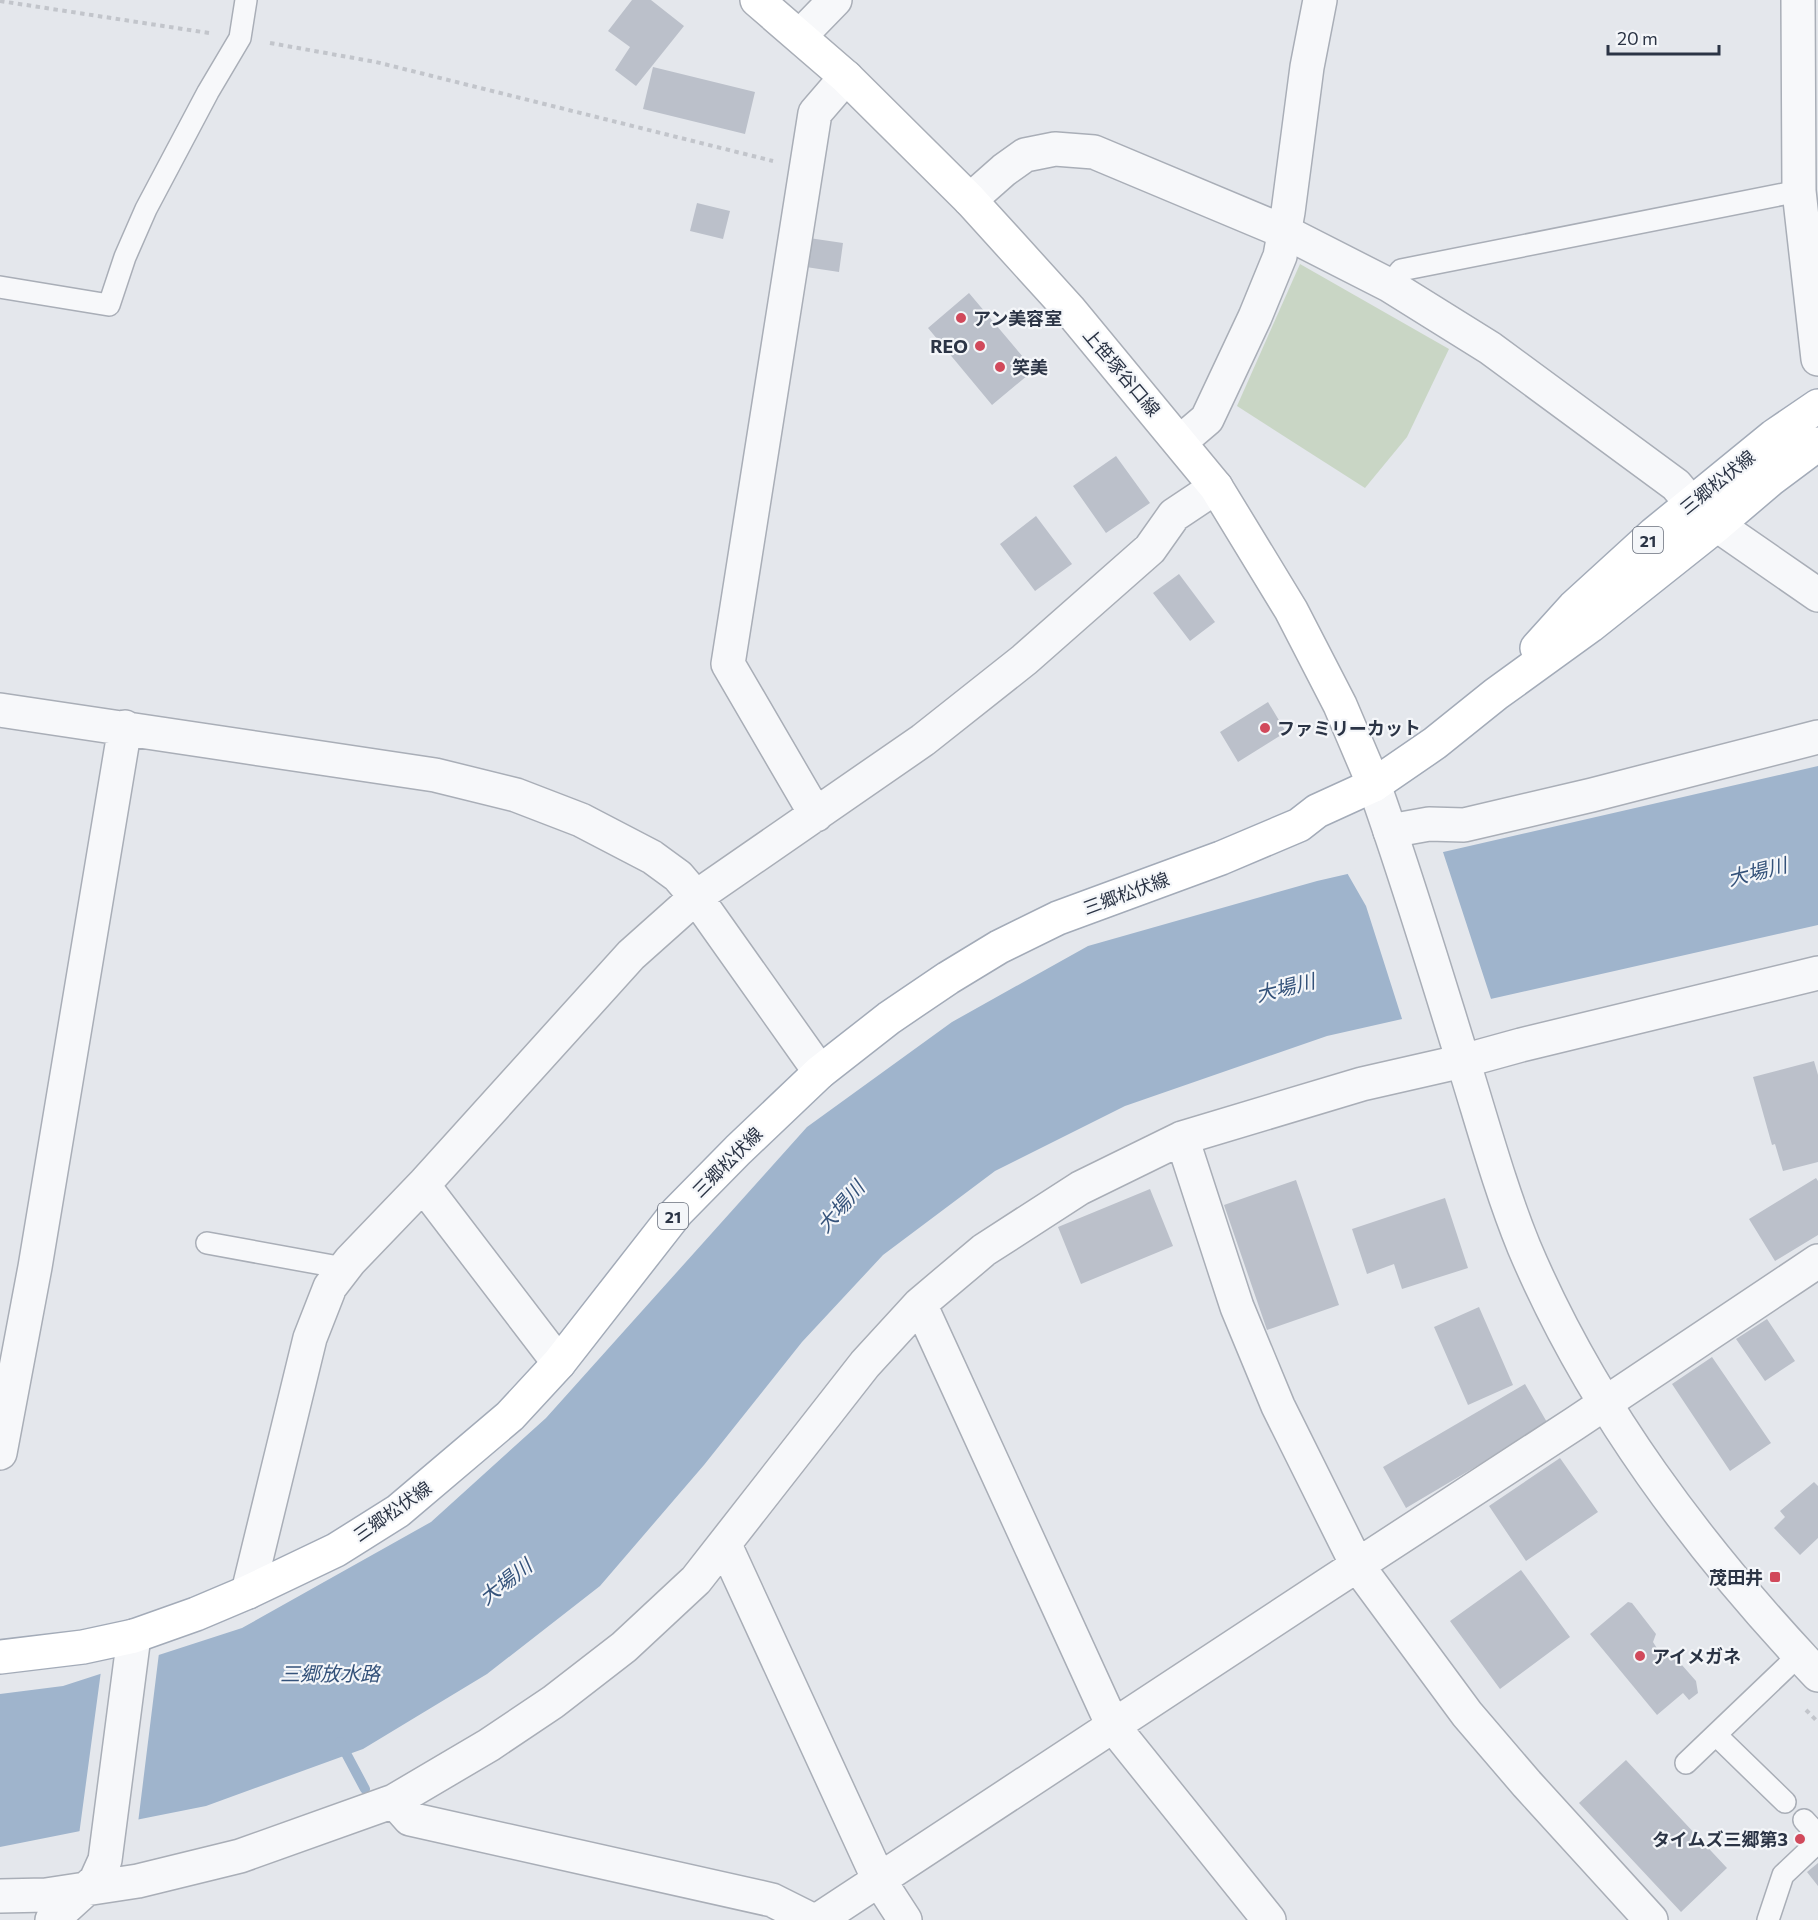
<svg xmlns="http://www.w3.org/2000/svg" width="1818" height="1920" font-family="Commissioner,'Noto Sans JP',sans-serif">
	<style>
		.green { fill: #c9d6c5 }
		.water { fill: #9fb4cc }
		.pier { fill: #e4e7ec }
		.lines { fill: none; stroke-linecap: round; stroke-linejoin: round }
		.stream { stroke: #9fb4cc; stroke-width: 10 }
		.building { fill: #bbc0ca }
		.service-casing { stroke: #a9aeb7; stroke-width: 24 }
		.minor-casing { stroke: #a9aeb7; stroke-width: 36 }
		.tertiary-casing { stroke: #a9aeb7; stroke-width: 36 }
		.secondary-casing { stroke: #a9aeb7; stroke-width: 36 }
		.primary-casing { stroke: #a3abb8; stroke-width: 36 }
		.path { stroke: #c2c5cb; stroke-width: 4; stroke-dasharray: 4.5 4.5; stroke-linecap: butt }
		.service { stroke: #f7f8fa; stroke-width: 21 }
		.minor { stroke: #f7f8fa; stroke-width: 33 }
		.tertiary { stroke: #f7f8fa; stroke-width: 33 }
		.secondary { stroke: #fff; stroke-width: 33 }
		.primary { stroke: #fff; stroke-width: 33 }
		.poi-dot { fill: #d1495b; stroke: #f4f6f9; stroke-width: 2 }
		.labels { text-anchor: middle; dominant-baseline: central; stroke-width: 4.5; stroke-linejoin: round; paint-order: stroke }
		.shield { fill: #f4f6f9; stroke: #676e7b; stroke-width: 1.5 }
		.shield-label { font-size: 16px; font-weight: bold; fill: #2b3445 }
		.poi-label { font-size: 18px; font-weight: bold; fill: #2b3445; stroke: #f4f6f9; text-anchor: start }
		.street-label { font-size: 18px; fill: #2b3445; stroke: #f4f6f9 }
		.water-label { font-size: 20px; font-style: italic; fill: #34527a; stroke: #f4f6f9 }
	</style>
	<rect width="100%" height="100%" fill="#e4e7ec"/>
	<!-- green -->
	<path class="green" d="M1300 264 1449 349 1407 437 1365 488 1237 406Z"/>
	<!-- water -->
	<path class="water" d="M1818 766V925L1327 1036 1125 1106 995 1171 883 1255 802 1342 704 1465 600 1586 487 1674 363 1749 206 1806 0 1847V1694L63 1686 242 1628 431 1522 546 1418 807 1127 952 1022 1088 946 1317 881Z"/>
	<!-- pier -->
	<path class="pier" d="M1442 849 1492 1002 1403 1022 1366 906 1346 871Z
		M159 1653 138 1823 79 1835 101 1671Z"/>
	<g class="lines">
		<!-- stream -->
		<path class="stream" d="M340 1742 365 1789"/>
	</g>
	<!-- building -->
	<path class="building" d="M632 0H651L684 26 636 86 615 70 630 47 608 31Z
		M653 67 755 92 745 134 643 109Z
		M697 203 730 211 723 239 690 231Z
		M809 238 843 243 839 272 806 267Z
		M969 293 1034 370 992 405 928 328Z
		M1116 456 1150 503 1106 533 1073 486Z
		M1036 516 1072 564 1035 591 1000 544Z
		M1179 574 1215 622 1190 641 1153 593Z
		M1268 702 1286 732 1238 762 1220 732Z
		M1814 1061 1818 1075V1162L1783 1171 1775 1144 1772 1145 1753 1077Z
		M1816 1178 1818 1181V1235L1775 1261 1749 1219Z
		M1296 1180 1339 1305 1267 1330 1224 1205Z
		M1150 1189 1173 1246 1081 1284 1058 1227Z
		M1445 1198 1468 1268 1402 1289 1394 1264 1367 1274 1352 1229Z
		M1479 1307 1513 1385 1468 1405 1434 1327Z
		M1767 1319 1795 1361 1765 1381 1736 1339Z
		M1712 1357 1771 1443 1730 1471 1672 1384Z
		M1525 1384 1548 1424 1406 1508 1383 1467Z
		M1560 1458 1598 1512 1526 1561 1489 1506Z
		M1814 1482 1818 1486V1538L1800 1555 1774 1528 1785 1517 1780 1511Z
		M1521 1570 1570 1637 1500 1689 1450 1621Z
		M1628 1602 1632 1603 1656 1634 1653 1642 1663 1658 1674 1656 1696 1681 1698 1693 1689 1700 1683 1693 1657 1715 1590 1634Z
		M1626 1760 1727 1868 1681 1912 1579 1803Z
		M1818 1863V1886L1807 1872Z"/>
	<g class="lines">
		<!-- service casing -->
		<g class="service-casing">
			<path id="service" d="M1389 285 1401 270 1799 191
				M0 287 109 305 125 257 146 209 208 92 240 38 246 0
				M207 1243 333 1266 343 1271
				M1716 1735 1785 1802
				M1686 1763 1799 1655
				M1804 1820 1818 1835
				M1768 1920 1783 1875 1818 1842"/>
		</g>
		<!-- minor casing -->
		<g class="minor-casing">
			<path id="minor" d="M1798 0 1799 191 1818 359
				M800 36 835 0
				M1180 442 1207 419 1255 317 1280 256 1288 212 1307 67 1320 0
				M1717 525 1818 595
				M0 710 435 775 516 795 581 820 652 857 678 876 696 897 820 1072
				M816 815 728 664 815 113 846 77
				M1390 831 1429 824 1464 825 1592 795 1818 737
				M1182 1138 1237 1307 1278 1406 1357 1565 1467 1714 1527 1784 1651 1920
				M423 1185 559 1363
				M920 1304 1113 1726 1269 1920
				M0 1453 35 1267 125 727
				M725 1545 879 1880 905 1920
				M248 1592 310 1338 330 1287 350 1261 423 1185 631 955 696 897 923 740 1024 660 1150 549 1174 515 1216 487
				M394 1801 410 1819 772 1900 812 1920
				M0 1896 46 1895 138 1881 240 1856 394 1801 489 1745 553 1702 624 1647 696 1580 865 1364 920 1304 984 1250 1080 1188 1182 1138 1362 1084 1463 1061 1521 1045 1818 973
				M52 1920 96 1880 105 1860 134 1636
				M818 1920 1327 1585 1574 1424 1818 1261"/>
		</g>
		<!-- tertiary casing -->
		<g class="tertiary-casing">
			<path id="tertiary" d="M970 200 1004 170 1025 155 1055 149 1094 152 1285 232 1389 285 1490 348 1676 485 1691 503
				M1374 785C1407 877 1435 971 1464 1064 1483 1125 1500 1188 1524 1247 1592 1408 1699 1549 1818 1675"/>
		</g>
		<!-- secondary casing -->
		<g class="secondary-casing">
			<path id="secondary" d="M757 0 846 77 970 200 1069 309 1216 487 1291 610 1340 705 1374 785"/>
		</g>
		<!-- primary casing -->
		<g class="primary-casing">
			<path id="primary" d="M1537 648 1574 607 1654 534 1774 436 1818 406
				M0 1657 83 1647 134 1636 196 1614 248 1592 336 1550 398 1511 510 1416 559 1363 677 1212 738 1150 820 1072 889 1018 948 978 999 947 1058 918 1221 858 1299 825 1317 811 1374 785 1435 743 1496 694 1590 626 1717 525 1771 479 1818 444"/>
		</g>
		<!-- path -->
		<path class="path" d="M0 1 209 33
			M270 43 376 62 773 161
			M1806 1710 1818 1722"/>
		<!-- service -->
		<use href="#service" class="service"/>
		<!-- minor -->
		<use href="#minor" class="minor"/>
		<!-- tertiary -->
		<use href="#tertiary" class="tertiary"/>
		<!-- secondary -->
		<use href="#secondary" class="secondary"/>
		<!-- primary -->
		<use href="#primary" class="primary"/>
	</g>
	<!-- markers -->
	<g class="poi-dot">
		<circle cx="961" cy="318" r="6"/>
		<circle cx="980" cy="346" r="6"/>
		<circle cx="1000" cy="367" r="6"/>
		<circle cx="1265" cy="728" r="6"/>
		<rect x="1769" y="1571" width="12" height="12" rx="3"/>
		<circle cx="1640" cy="1656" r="6"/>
		<circle cx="1800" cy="1839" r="6"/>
	</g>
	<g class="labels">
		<!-- shield labels -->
		<g class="shield">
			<rect x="1633" y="527" width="30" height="26" rx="4.5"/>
			<rect x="658" y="1203" width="30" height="26" rx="4.5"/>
		</g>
		<g class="shield-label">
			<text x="1648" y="540">21</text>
			<text x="673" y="1216">21</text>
		</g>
		<!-- poi labels -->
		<g class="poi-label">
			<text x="973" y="318">アン美容室</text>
			<text x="968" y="346" text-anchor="end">REO</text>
			<text x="1012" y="367">笑美</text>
			<text x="1277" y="728">ファミリーカット</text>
			<text x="1763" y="1577" text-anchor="end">茂田井</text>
			<text x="1652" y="1656">アイメガネ</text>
			<text x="1788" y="1839" text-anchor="end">タイムズ三郷第3</text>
		</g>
		<!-- street labels -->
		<g class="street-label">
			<text transform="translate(1122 372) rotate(50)">上笹塚谷口線</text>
			<text transform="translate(1717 482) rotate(-39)">三郷松伏線</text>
			<text transform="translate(1126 893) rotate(-20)">三郷松伏線</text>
			<text transform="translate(727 1162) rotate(-45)">三郷松伏線</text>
			<text transform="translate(392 1511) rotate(-35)">三郷松伏線</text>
		</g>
		<!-- water labels -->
		<g class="water-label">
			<text transform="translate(1757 871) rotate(-14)">大場川</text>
			<text transform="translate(1285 987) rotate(-14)">大場川</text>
			<text transform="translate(840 1206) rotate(-49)">大場川</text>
			<text transform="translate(505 1581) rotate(-38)">大場川</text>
			<text x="330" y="1673">三郷放水路</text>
		</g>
	</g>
	<!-- scale -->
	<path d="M1608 45v9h111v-9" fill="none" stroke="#2b3445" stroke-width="3"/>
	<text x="1617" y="45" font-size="18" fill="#2b3445" stroke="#f4f6f9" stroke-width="4.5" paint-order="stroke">20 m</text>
</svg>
